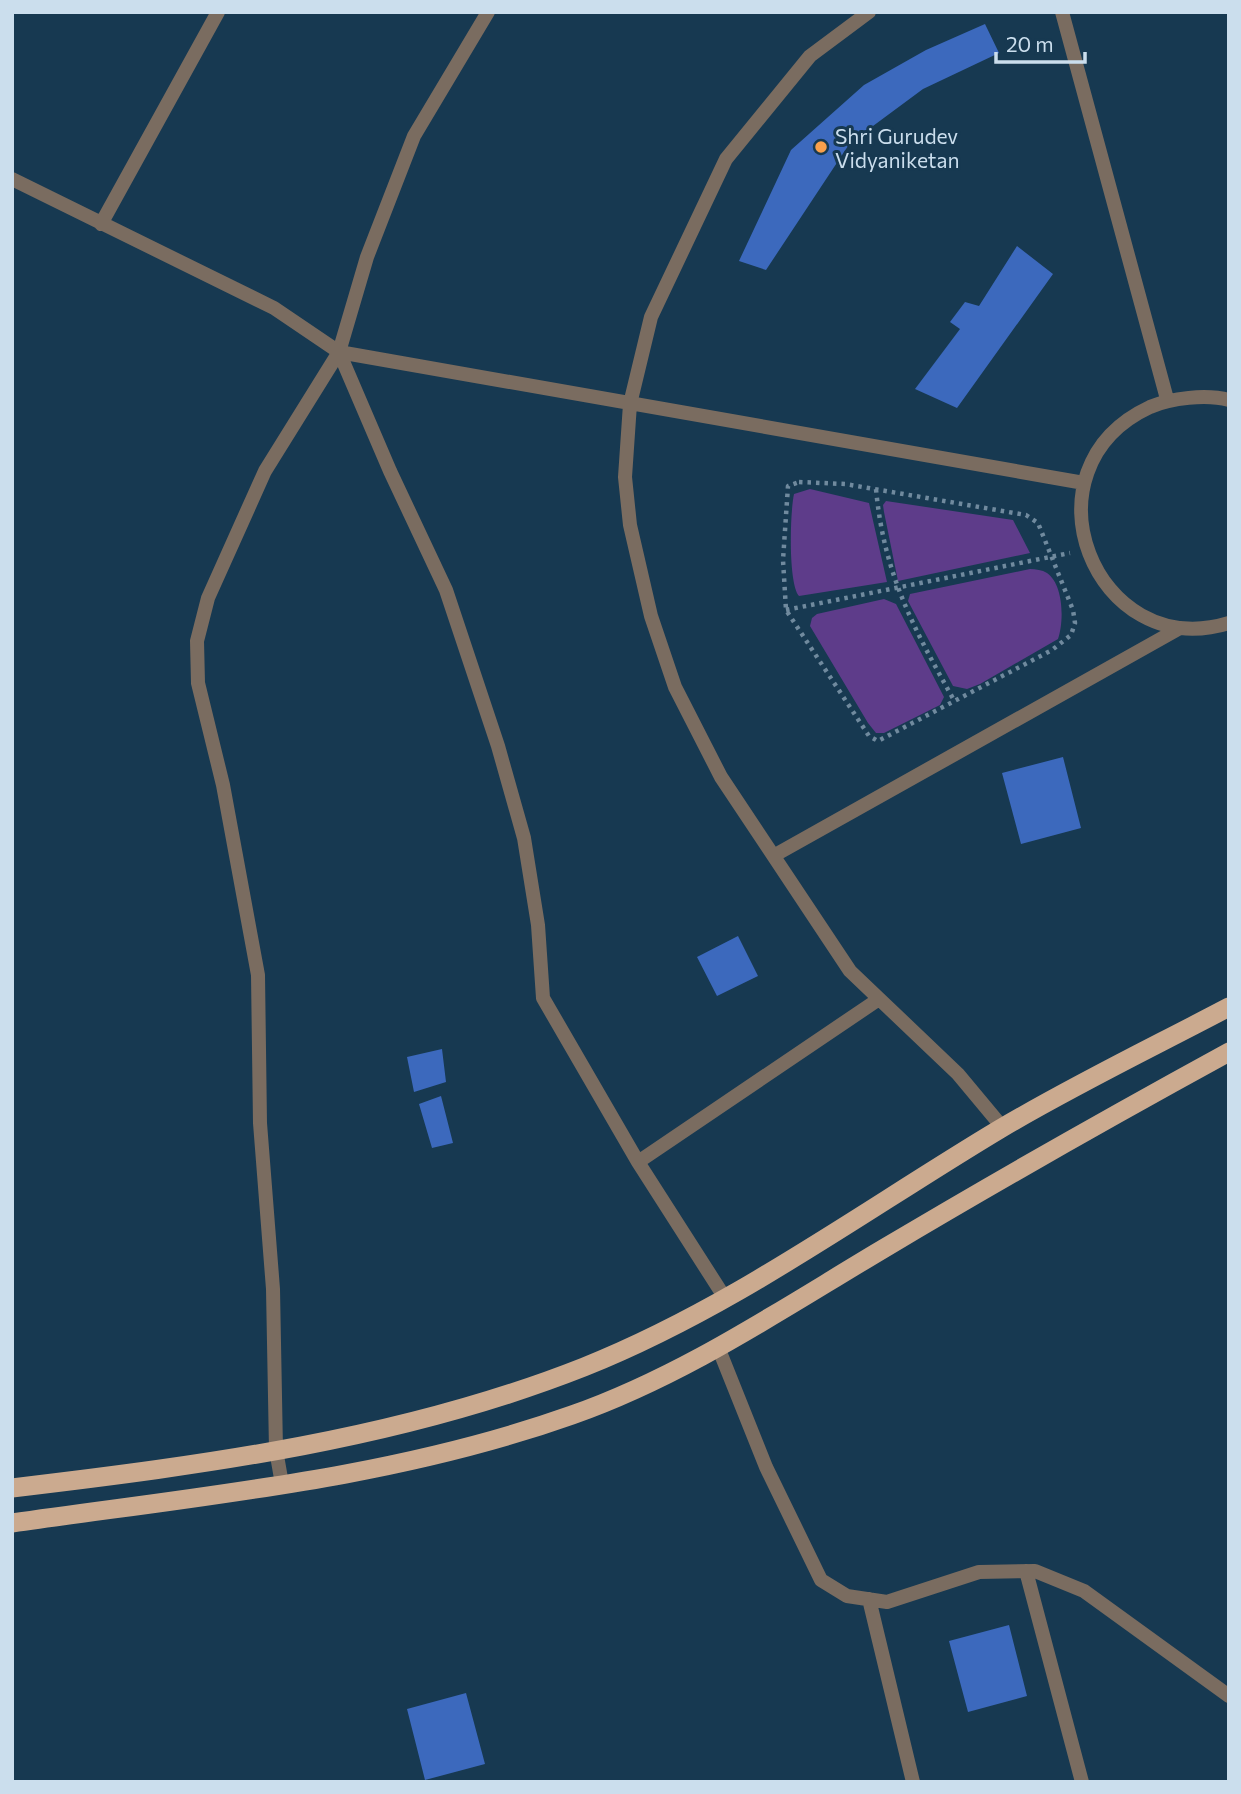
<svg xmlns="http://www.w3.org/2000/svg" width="1241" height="1794" font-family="Commissioner,sans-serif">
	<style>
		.green { fill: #5e3c8a }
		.building { fill: #3c69bd }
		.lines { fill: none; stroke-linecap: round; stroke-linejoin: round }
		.path { stroke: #708a9e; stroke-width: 4.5; stroke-dasharray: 3.5 5; stroke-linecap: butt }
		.minor { stroke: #7a6c60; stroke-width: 14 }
		.trunk { stroke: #cbaa8f; stroke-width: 19 }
		.poi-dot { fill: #f9a04c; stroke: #173951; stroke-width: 2.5 }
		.labels { text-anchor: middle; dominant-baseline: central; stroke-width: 6; stroke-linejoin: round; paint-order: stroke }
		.poi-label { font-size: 21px; fill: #cbdeed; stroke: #173951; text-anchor: start }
	</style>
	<rect width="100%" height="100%" fill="#173951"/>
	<!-- green -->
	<path class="green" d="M810 489 869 503 887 582 799 596C788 583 790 512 794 494Z
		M886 501 1013 520 1030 553 898 581 884 512 883 505Z
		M1030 569C1036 569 1042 570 1047 573 1064 585 1064 622 1058 639L980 684 967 689 953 686 908 601 910 594Z
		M884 599 896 604 944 697 940 705 884 733H876L868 723 810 626 812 618 817 614Z"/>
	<!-- building -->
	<path class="building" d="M985 24 999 53 923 89 850 143 766 270 739 261 791 150 864 85 926 50Z
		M1017 246 1053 274 957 408 915 389 960 329 950 322 965 302 979 306Z
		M1063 757 1081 828 1021 844 1002 773Z
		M738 936 758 976 717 996 697 957Z
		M442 1049 446 1082 414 1092 407 1057Z
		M441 1096 453 1143 432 1148 419 1104Z
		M1009 1625 1027 1696 968 1712 949 1641Z
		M466 1693 485 1764 425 1780 407 1709Z"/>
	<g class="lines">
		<!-- path -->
		<path class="path" d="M799 482 845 484 1026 515 1038 523 1073 610 1075 623 1071 635 1052 650 878 741 869 736 786 610 783 560 788 486Z
			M876 489C884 575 914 629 955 702
			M786 610 1070 553"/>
		<!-- minor -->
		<path class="minor" d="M869 12 810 56 726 159 651 317 630 404 625 477 630 525 651 616 675 687 721 777 850 971 958 1074 1003 1128
			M1062 12 1167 399
			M12 179 274 308 339 352 1084 483
			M101 224 218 12
			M339 352 390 471 446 590 498 746 524 838 538 925 543 998 638 1162 725 1298
			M1229 400C1206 394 1171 398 1150 407 1017 469 1095 664 1229 623
			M775 855 1180 628
			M638 1162 879 999
			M718 1347 766 1467 821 1580 847 1596 887 1602 979 1572 1035 1571 1084 1591 1229 1696
			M282 1484 276 1450 273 1289 260 1123 258 975 223 785 198 683 197 641 208 598 265 471 339 352 367 257 414 136 488 12
			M1026 1571 1082 1782
			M869 1599 913 1782"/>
		<!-- trunk -->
		<path class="trunk" d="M12 1488C205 1465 402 1439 584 1367 732 1308 863 1211 1000 1129 1074 1085 1153 1047 1229 1007
			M12 1523C200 1496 392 1479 572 1415 683 1376 782 1309 883 1249 997 1181 1112 1116 1229 1052"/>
	</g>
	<!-- markers -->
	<circle class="poi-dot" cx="821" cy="147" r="7"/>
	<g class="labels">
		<!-- poi labels -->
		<g class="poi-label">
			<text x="835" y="135">Shri Gurudev<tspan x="835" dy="24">Vidyaniketan</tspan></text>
		</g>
	</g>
	<!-- border -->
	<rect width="1241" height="1794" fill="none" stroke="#cbdeed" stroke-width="28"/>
	<!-- scale -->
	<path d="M996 52v10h89v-10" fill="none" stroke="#cbdeed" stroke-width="3.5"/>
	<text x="1006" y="52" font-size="21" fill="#cbdeed" stroke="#173951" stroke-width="5" paint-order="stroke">20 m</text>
</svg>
